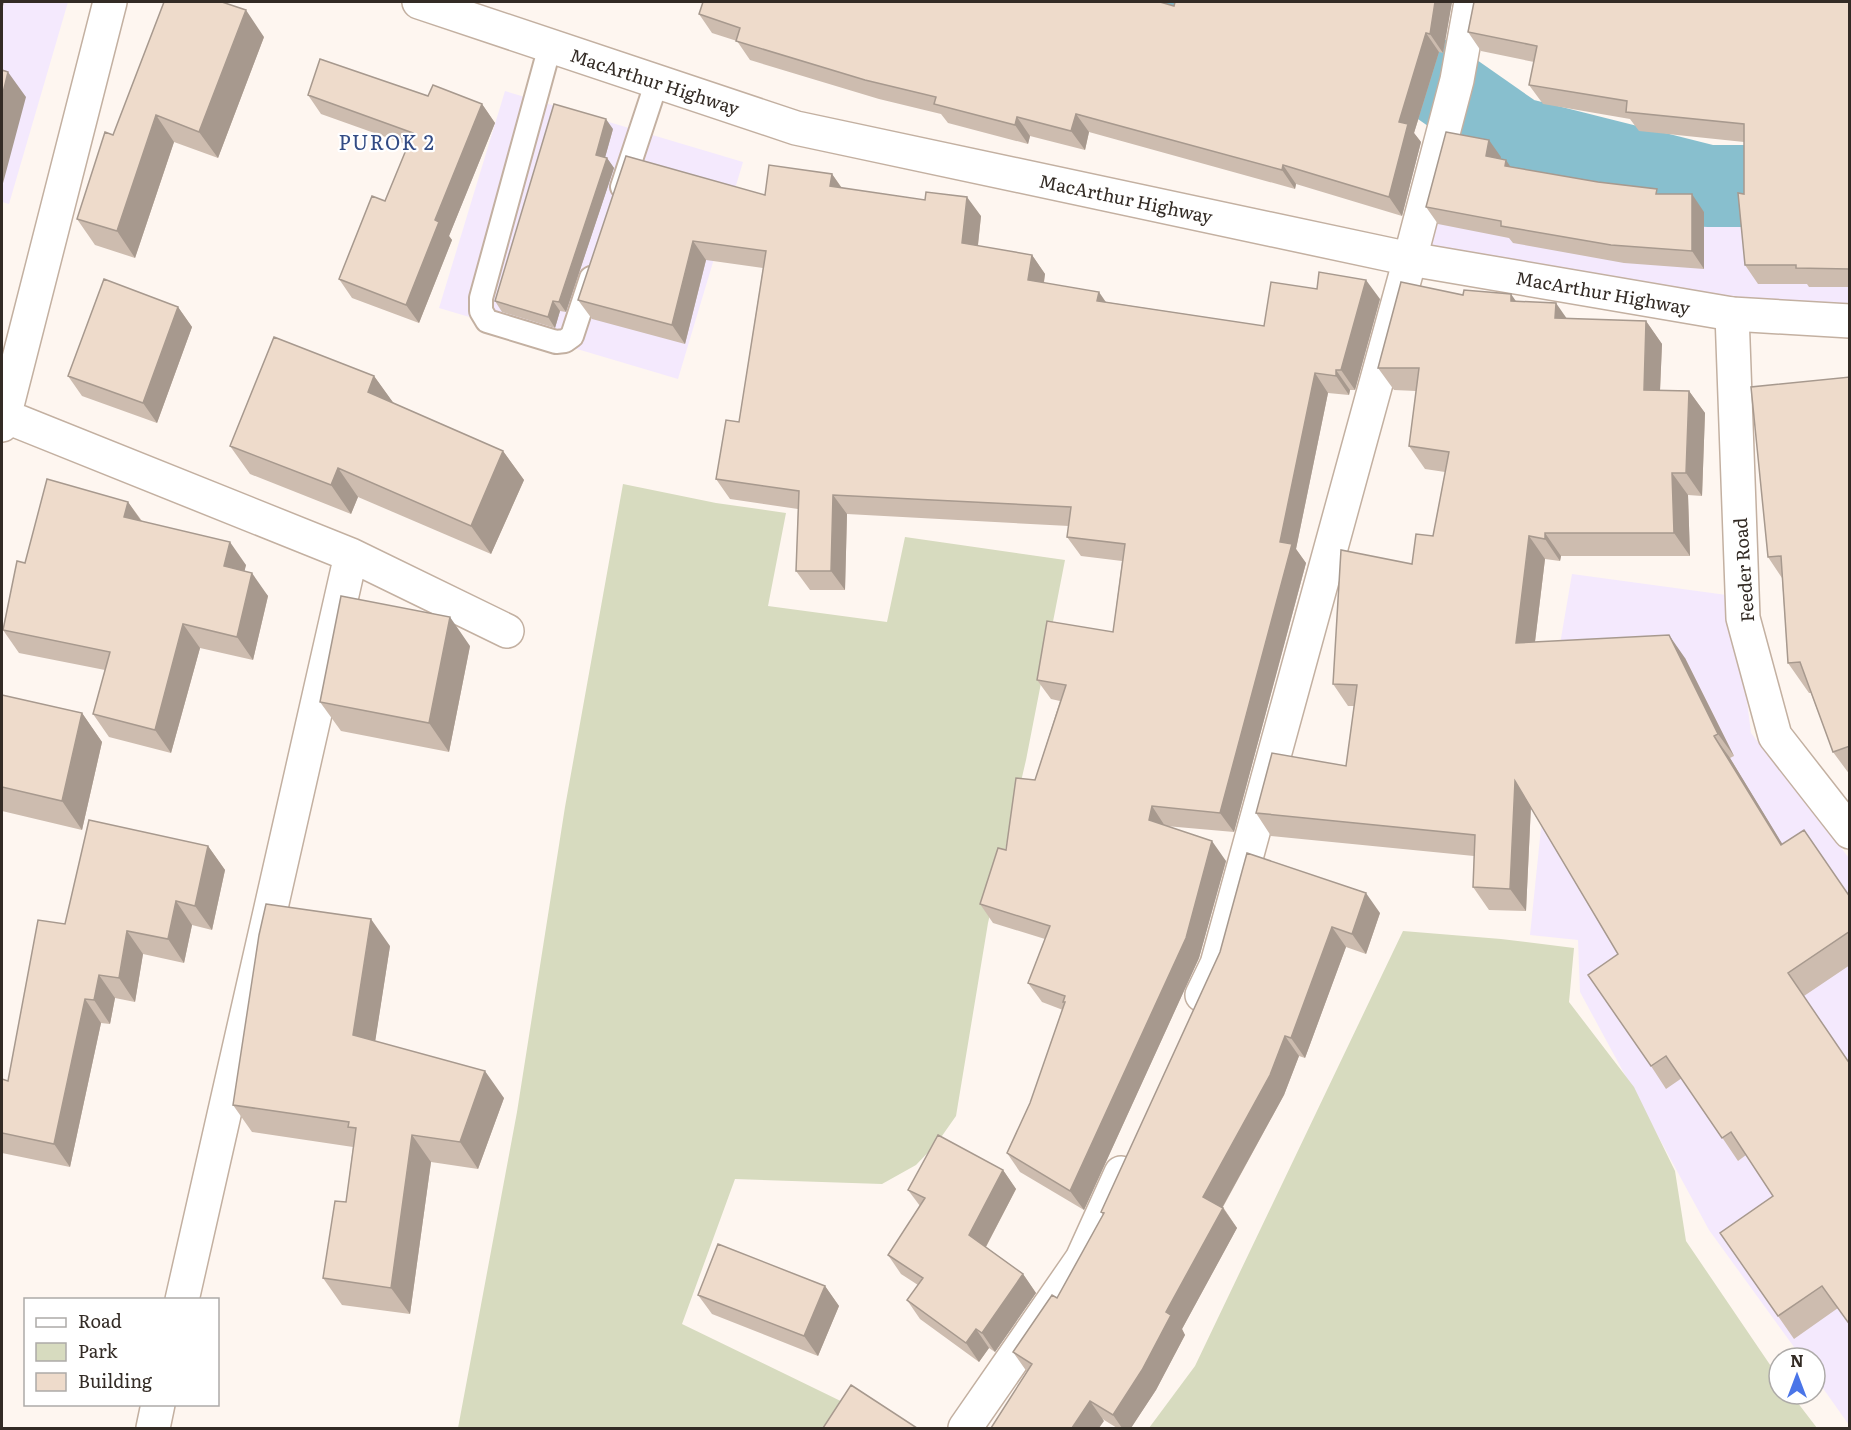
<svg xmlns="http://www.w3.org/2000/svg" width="1851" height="1430" font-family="Literata,serif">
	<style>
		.commercial { fill: #f4e9fd }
		.green { fill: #d7dbbf }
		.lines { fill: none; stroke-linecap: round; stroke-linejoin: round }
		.river { stroke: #88bfce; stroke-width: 82 }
		.service-casing { stroke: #c3b0a1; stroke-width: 26 }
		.minor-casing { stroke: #c3b0a1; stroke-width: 36 }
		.tertiary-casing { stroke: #c3b0a1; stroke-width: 36 }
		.secondary-casing { stroke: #c3b0a1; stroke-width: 36 }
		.service { stroke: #fff; stroke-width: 22 }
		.minor { stroke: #fff; stroke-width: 33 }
		.tertiary { stroke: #fff; stroke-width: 33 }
		.secondary { stroke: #fff; stroke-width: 33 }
		.wall { fill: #cdbcaf }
		.shaded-wall { fill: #a7998e }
		.building { fill: #eedbcb; stroke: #a7998e; stroke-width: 1.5 }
		.labels { text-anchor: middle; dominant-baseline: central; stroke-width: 4.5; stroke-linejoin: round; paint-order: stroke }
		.street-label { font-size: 18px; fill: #332b25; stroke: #fff }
		.neighbourhood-label { font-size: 20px; letter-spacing: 1.5px; fill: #334b84; stroke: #fff }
	</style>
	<rect width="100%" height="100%" fill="#fef6f0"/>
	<!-- commercial -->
	<path class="commercial" d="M2 2H68L9 204 2 202Z
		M505 91 743 162 678 379 439 308Z
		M1453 111 1518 155 1707 198H1849V307L1724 298 1420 246Z
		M1572 574 1734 596 1751 733 1849 858V1425L1815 1377V1358H1802L1709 1230 1580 992 1578 940 1530 935 1560 644Z"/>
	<!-- green -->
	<path class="green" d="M623 484 716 503 786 513 768 606 887 622 905 537 1065 560 1026 760 988 923 956 1116 937 1143 916 1165 882 1184 735 1179 682 1324 853 1407 836 1428H458L517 1112 565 807Z
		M1403 931 1501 939 1574 948 1569 1002 1634 1087 1675 1171 1686 1241 1779 1378V1394H1791L1817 1428H1149L1195 1366Z"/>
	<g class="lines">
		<!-- river -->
		<path class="river" d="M1206 2 1247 20 1431 78 1517 138 1708 186H1850"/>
		<!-- service casing -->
		<g class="service-casing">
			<path id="service" d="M550 46 481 298V311L487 321 556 342 565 341 572 336 591 278
				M622 187 657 81"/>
		</g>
		<!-- minor casing -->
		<g class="minor-casing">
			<path id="minor" d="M2 415 351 555 507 631
				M2 425 110 2
				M1202 995 1217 964 1410 259 1457 80 1471 2
				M182 1300 351 555
				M153 1428 158 1404
				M965 1428 1082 1259 1121 1173"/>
		</g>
		<!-- tertiary casing -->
		<g class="tertiary-casing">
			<path id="tertiary" d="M1732 314 1743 618 1775 736 1850 832"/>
		</g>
		<!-- secondary casing -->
		<g class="secondary-casing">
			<path id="secondary" d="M419 2 796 128 1410 259 1732 314 1850 321"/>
		</g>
		<!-- service -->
		<use href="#service" class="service"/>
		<!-- minor -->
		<use href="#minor" class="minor"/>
		<!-- tertiary -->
		<use href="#tertiary" class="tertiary"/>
		<!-- secondary -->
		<use href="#secondary" class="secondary"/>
	</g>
	<!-- wall -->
	<path class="wall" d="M1452 2 1443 53 1439 52 1414 133 1421 142 1402 216 1296 184 1295 189 1089 132 1085 150 1030 136 1028 144 948 123 941 114 879 99 750 60 737 41 712 33 699 14Z
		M1850 2V287H1809L1807 284H1758L1745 265 1744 142 1639 131 1630 119 1543 104 1529 85 1534 62 1481 51 1468 32Z
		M264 37 218 158 174 142 135 258 95 245 77 219 113 135Z
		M308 95 428 96 482 104 495 123 449 236 452 240 419 323 352 298 339 279 385 201 408 145 321 114Z
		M613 129 605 157 607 158 614 168 566 312 560 311 555 328 502 312 495 301Z
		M1501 157V159L1511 167 1660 194 1704 212V269L1624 263 1513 243 1509 238 1438 224 1426 207Z
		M832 174 842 188 981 216 978 246 1032 255 1045 274 1044 283 1106 302 1264 326 1380 299 1355 390H1350L1349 395 1328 393 1296 549 1306 563 1234 832 1166 826 1226 861 1199 958 1084 1210 1020 1172 1007 1153 1030 1103 1063 1010 1042 1002 1028 983 1045 939 993 923 980 904 1006 850 1035 780 1060 701 1051 699 1037 680 1113 632 1122 561 1081 556 1067 537 1069 526 847 514 845 590H810L796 571 798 509 730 499 716 479 739 422 763 268 706 260 685 344 592 319 578 300 765 195Z
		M1516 301 1567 319 1646 321 1662 344 1660 391H1689L1705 413 1702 496 1688 495 1690 556H1561L1560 561 1545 559 1535 642 1685 658 1734 756 1730 758 1782 844 1850 896V965L1804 996 1838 1308 1794 1339 1720 1233 1773 1196 1746 1155 1738 1161 1682 1078 1666 1089 1651 1066 1618 954 1531 807 1526 911 1489 910 1473 887 1474 856 1271 836 1256 813 1346 766 1354 706H1348L1333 684 1412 564 1433 536 1445 472 1425 469 1409 446 1416 391 1394 390 1378 368Z
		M178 307 192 327 157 423 82 396 68 376Z
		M374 376 393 403 503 451 524 480 491 554 358 497 351 514 250 474 230 446Z
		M1850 377V775L1833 752 1811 693H1809L1788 663 1782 578 1768 557Z
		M128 502 142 521 246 565 244 571 268 596 253 660 200 648 171 753 109 737 93 714 105 670 19 653 3 630 25 563Z
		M470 646 449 752 341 731 320 702Z
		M2 695 82 713 102 742 82 830 2 811Z
		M208 846 225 870 212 930 192 925 184 963 143 954 135 1002 115 998 110 1024 101 1023 70 1167 2 1153V1079L8 1081 65 924Z
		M1380 913 1366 954 1346 947 1305 1058 1299 1056 1284 1095 1223 1207 1237 1228 1182 1329 1185 1335 1156 1390 1131 1428H1117L1027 1372 1013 1352 1057 1298 1103 1215 1101 1212 1220 952Z
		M390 946 375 1041 504 1098 478 1169 431 1162 410 1314 342 1305 323 1278 346 1202 353 1147 252 1132 233 1105Z
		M1003 1170 1016 1189 986 1247 1023 1274 1036 1293 995 1352 989 1348 979 1362 920 1319 907 1300 918 1285 901 1274 888 1255 920 1206 908 1190Z
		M825 1286 839 1306 818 1356 712 1314 698 1295Z"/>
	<!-- shaded-wall -->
	<path class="shaded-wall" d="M2 2H4L2 10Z
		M1435 2H1452L1443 53 1430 34Z
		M246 10 264 37 218 158 199 132Z
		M1426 33 1439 52 1414 133 1421 142 1402 216 1389 197 1399 122Z
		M8 72 26 97 2 187V97Z
		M482 104 495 123 449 236 452 240 419 323 406 305 435 220Z
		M1076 114 1089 132 1085 150 1071 131Z
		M156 115 174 142 135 258 117 231Z
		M1017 117 1030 136 1028 144 1015 125Z
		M606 119 613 129 603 165 596 155Z
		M1489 140 1501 157 1498 174 1486 156Z
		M607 158 614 168 566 312 559 302Z
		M1506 160 1518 178 1505 166Z
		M1283 165 1296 184 1295 189 1282 170Z
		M832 174 845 193 830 186Z
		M1692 194 1704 212V269L1692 251Z
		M967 197 981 216 976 262 962 243Z
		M693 241 706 260 685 344 672 325Z
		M1032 255 1045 274 1041 300 1028 280Z
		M1366 280 1380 299 1355 390 1341 370Z
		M1099 292 1112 311 1097 301Z
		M1511 294 1527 317 1511 301Z
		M553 301 560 311 555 328 548 317Z
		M1556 303 1572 326 1555 318Z
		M178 307 192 327 157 423 143 403Z
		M1646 321 1662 344 1659 413 1644 390Z
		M1336 370 1350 390 1349 395 1336 376Z
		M1315 373 1328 393 1296 549 1306 563 1234 832 1220 813 1280 542Z
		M374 376 395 405 368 392Z
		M1689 391 1705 413 1702 496 1686 473Z
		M503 451 524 480 491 554 471 526Z
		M338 468 358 497 351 514 331 485Z
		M1672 473 1688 495 1690 556 1674 533Z
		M833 495 847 514 845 590 831 571Z
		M128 502 144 525 124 517Z
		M1545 533 1561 556 1560 561 1545 539Z
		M1529 536 1545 559 1532 666 1516 643Z
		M230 542 246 565 240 590 224 566Z
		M252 573 268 596 253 660 237 637Z
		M450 617 470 646 449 752 429 723Z
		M183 624 200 648 171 753 155 730Z
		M1669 635 1685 658 1734 756 1718 734Z
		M82 713 102 742 82 830 62 801Z
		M1714 736 1730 758 1797 868 1781 845Z
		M1515 781 1531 804 1526 911 1510 889Z
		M1152 806 1165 826 1149 820Z
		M1212 841 1226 861 1199 958 1084 1210 1070 1191Z
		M208 846 225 870 212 930 195 906Z
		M1366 893 1380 913 1366 954 1352 934Z
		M176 901 192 925 184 963 168 939Z
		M371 919 390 946 372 1062 353 1035Z
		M1332 927 1346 947 1305 1058 1291 1038Z
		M127 931 143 954 135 1002 119 978Z
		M99 975 115 998 110 1024 94 1000Z
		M85 999 101 1023 70 1167 54 1144Z
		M1285 1036 1299 1056 1284 1095 1217 1217 1203 1197Z
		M485 1071 504 1098 478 1169 460 1142Z
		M412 1135 431 1162 410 1314 391 1288Z
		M1003 1170 1016 1189 982 1254 969 1235Z
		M1223 1208 1237 1228 1182 1329 1185 1335 1156 1390 1131 1428H1122L1113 1415 1166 1312Z
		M1023 1274 1036 1293 995 1352 982 1333Z
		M825 1286 839 1306 818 1356 804 1336Z
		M976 1329 989 1348 979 1362 966 1343Z
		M1090 1401 1104 1421 1099 1428H1072Z"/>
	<!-- building -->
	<path class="building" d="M164 2H222L246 10 199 132 156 115 117 231 77 219 105 132 113 135Z
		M703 2H1160L1174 6 1175 2H1435L1430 34 1426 33 1399 122 1408 124 1389 197 1283 165 1282 170 1076 114 1071 131 1017 117 1015 125 934 104 936 97 865 80 736 41 740 28 699 14Z
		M1474 2H1850V269L1796 268V265H1745L1738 193 1744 194V124L1626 112 1627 101 1529 85 1537 46 1468 32Z
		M320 59 428 96 433 85 482 104 435 220 439 222 406 305 339 279 372 196 385 201 413 133 308 95Z
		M2 70 8 72 2 97Z
		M554 104 606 119 596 155 607 158 559 302 553 301 548 317 495 301Z
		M1446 132 1489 140 1486 156 1506 160 1505 166 1598 182 1657 189 1656 194H1692V251L1611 245 1501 226V221L1426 207Z
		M626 156 765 195 769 165 832 174 830 186 925 200 926 192 967 197 962 243 1032 255 1028 280 1099 292 1097 301 1264 326 1271 282 1317 289 1319 272 1366 280 1341 370H1336V376L1315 373 1280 542 1292 544 1220 813 1152 806 1149 820 1212 841 1186 938 1070 1191 1007 1153 1030 1103 1065 1002H1063L1065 996 1028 983 1050 926 980 904 998 848 1006 850 1016 778 1035 780 1066 685 1037 680 1047 621 1113 632 1125 544 1067 537 1071 507 833 495 831 571H796L799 491 716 479 726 420 739 422 766 251 693 241 672 325 578 300Z
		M104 279 178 307 143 403 68 376Z
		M1401 282 1463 295 1464 290 1511 294V301L1556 303 1555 318 1646 321 1644 390 1689 391 1686 473H1672L1674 533H1545V539L1529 536 1516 643 1669 635 1718 734 1714 736 1781 845 1804 830 1850 897V931L1788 973 1850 1064V1325L1822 1286 1778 1316 1720 1233 1773 1196 1731 1132 1722 1138 1666 1056 1651 1066 1588 975 1618 954 1515 781 1510 889 1473 887 1475 835 1256 813 1272 753 1346 766 1357 685 1333 684 1341 550 1412 564 1416 534 1433 536 1449 452 1409 446 1419 368H1378Z
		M274 337 374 376 368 392 503 451 471 526 338 468 331 485 230 446Z
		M1850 377V746L1833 752 1800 662 1788 663 1781 556 1768 557 1751 387Z
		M47 479 128 502 124 517 230 542 224 566 252 573 237 637 183 624 155 730 93 714 110 652 3 630 17 561 25 563Z
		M341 596 450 617 429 723 320 702Z
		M2 695 82 713 62 801 2 787Z
		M89 820 208 846 195 906 176 901 168 939 127 931 119 978 99 975 94 1000 85 999 54 1144 2 1133V1079L8 1081 38 920 65 924Z
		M1247 853 1366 893 1352 934 1332 927 1291 1038 1285 1036 1270 1075 1203 1197 1223 1208 1166 1312 1171 1315 1142 1370 1113 1415 1090 1401 1072 1428H991L1032 1364 1013 1352 1052 1295 1057 1298 1104 1213 1101 1212 1220 952Z
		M266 904 371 919 353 1035 485 1071 460 1142 412 1135 391 1288 323 1278 335 1201 346 1202 356 1128 348 1127 349 1122 233 1105 259 935Z
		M938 1135 1003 1170 969 1235 1023 1274 982 1333 976 1329 966 1343 907 1300 923 1278 888 1255 925 1198 908 1190Z
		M718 1244 825 1286 804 1336 698 1295Z
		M851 1385 917 1428H823Z"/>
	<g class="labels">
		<!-- street labels -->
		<g class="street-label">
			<text transform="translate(655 81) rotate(18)">MacArthur Highway</text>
			<text transform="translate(1126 198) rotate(12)">MacArthur Highway</text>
			<text transform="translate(1603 292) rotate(10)">MacArthur Highway</text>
			<text transform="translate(1743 570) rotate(-94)">Feeder Road</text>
		</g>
		<!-- neighbourhood labels -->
		<g class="neighbourhood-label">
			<text x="387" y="141">PUROK 2</text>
		</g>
	</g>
	<!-- border -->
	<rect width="1851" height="1430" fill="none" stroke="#332b25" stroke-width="6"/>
	<!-- legend -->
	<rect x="24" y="1298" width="195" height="108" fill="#ffffff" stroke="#adaaa8" stroke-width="1.5"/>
	<rect x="36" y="1318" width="30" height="9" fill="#ffffff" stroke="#adaaa8" stroke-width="1.5"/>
	<text x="78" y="1328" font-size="18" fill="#332b25">Road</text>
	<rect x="36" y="1343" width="30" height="18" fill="#d7dbbf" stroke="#adaaa8" stroke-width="1.5"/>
	<text x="78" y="1358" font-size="18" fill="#332b25">Park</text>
	<rect x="36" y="1373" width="30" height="18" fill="#eedbcb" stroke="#adaaa8" stroke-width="1.5"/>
	<text x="78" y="1388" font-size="18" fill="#332b25">Building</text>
	<!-- north arrow -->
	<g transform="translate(1797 1376)"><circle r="28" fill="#ffffff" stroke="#adaaa8" stroke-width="1.5"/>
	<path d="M0-4.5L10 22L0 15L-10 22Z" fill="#4a75e8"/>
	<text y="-9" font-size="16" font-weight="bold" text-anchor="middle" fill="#332b25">N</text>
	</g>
</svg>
